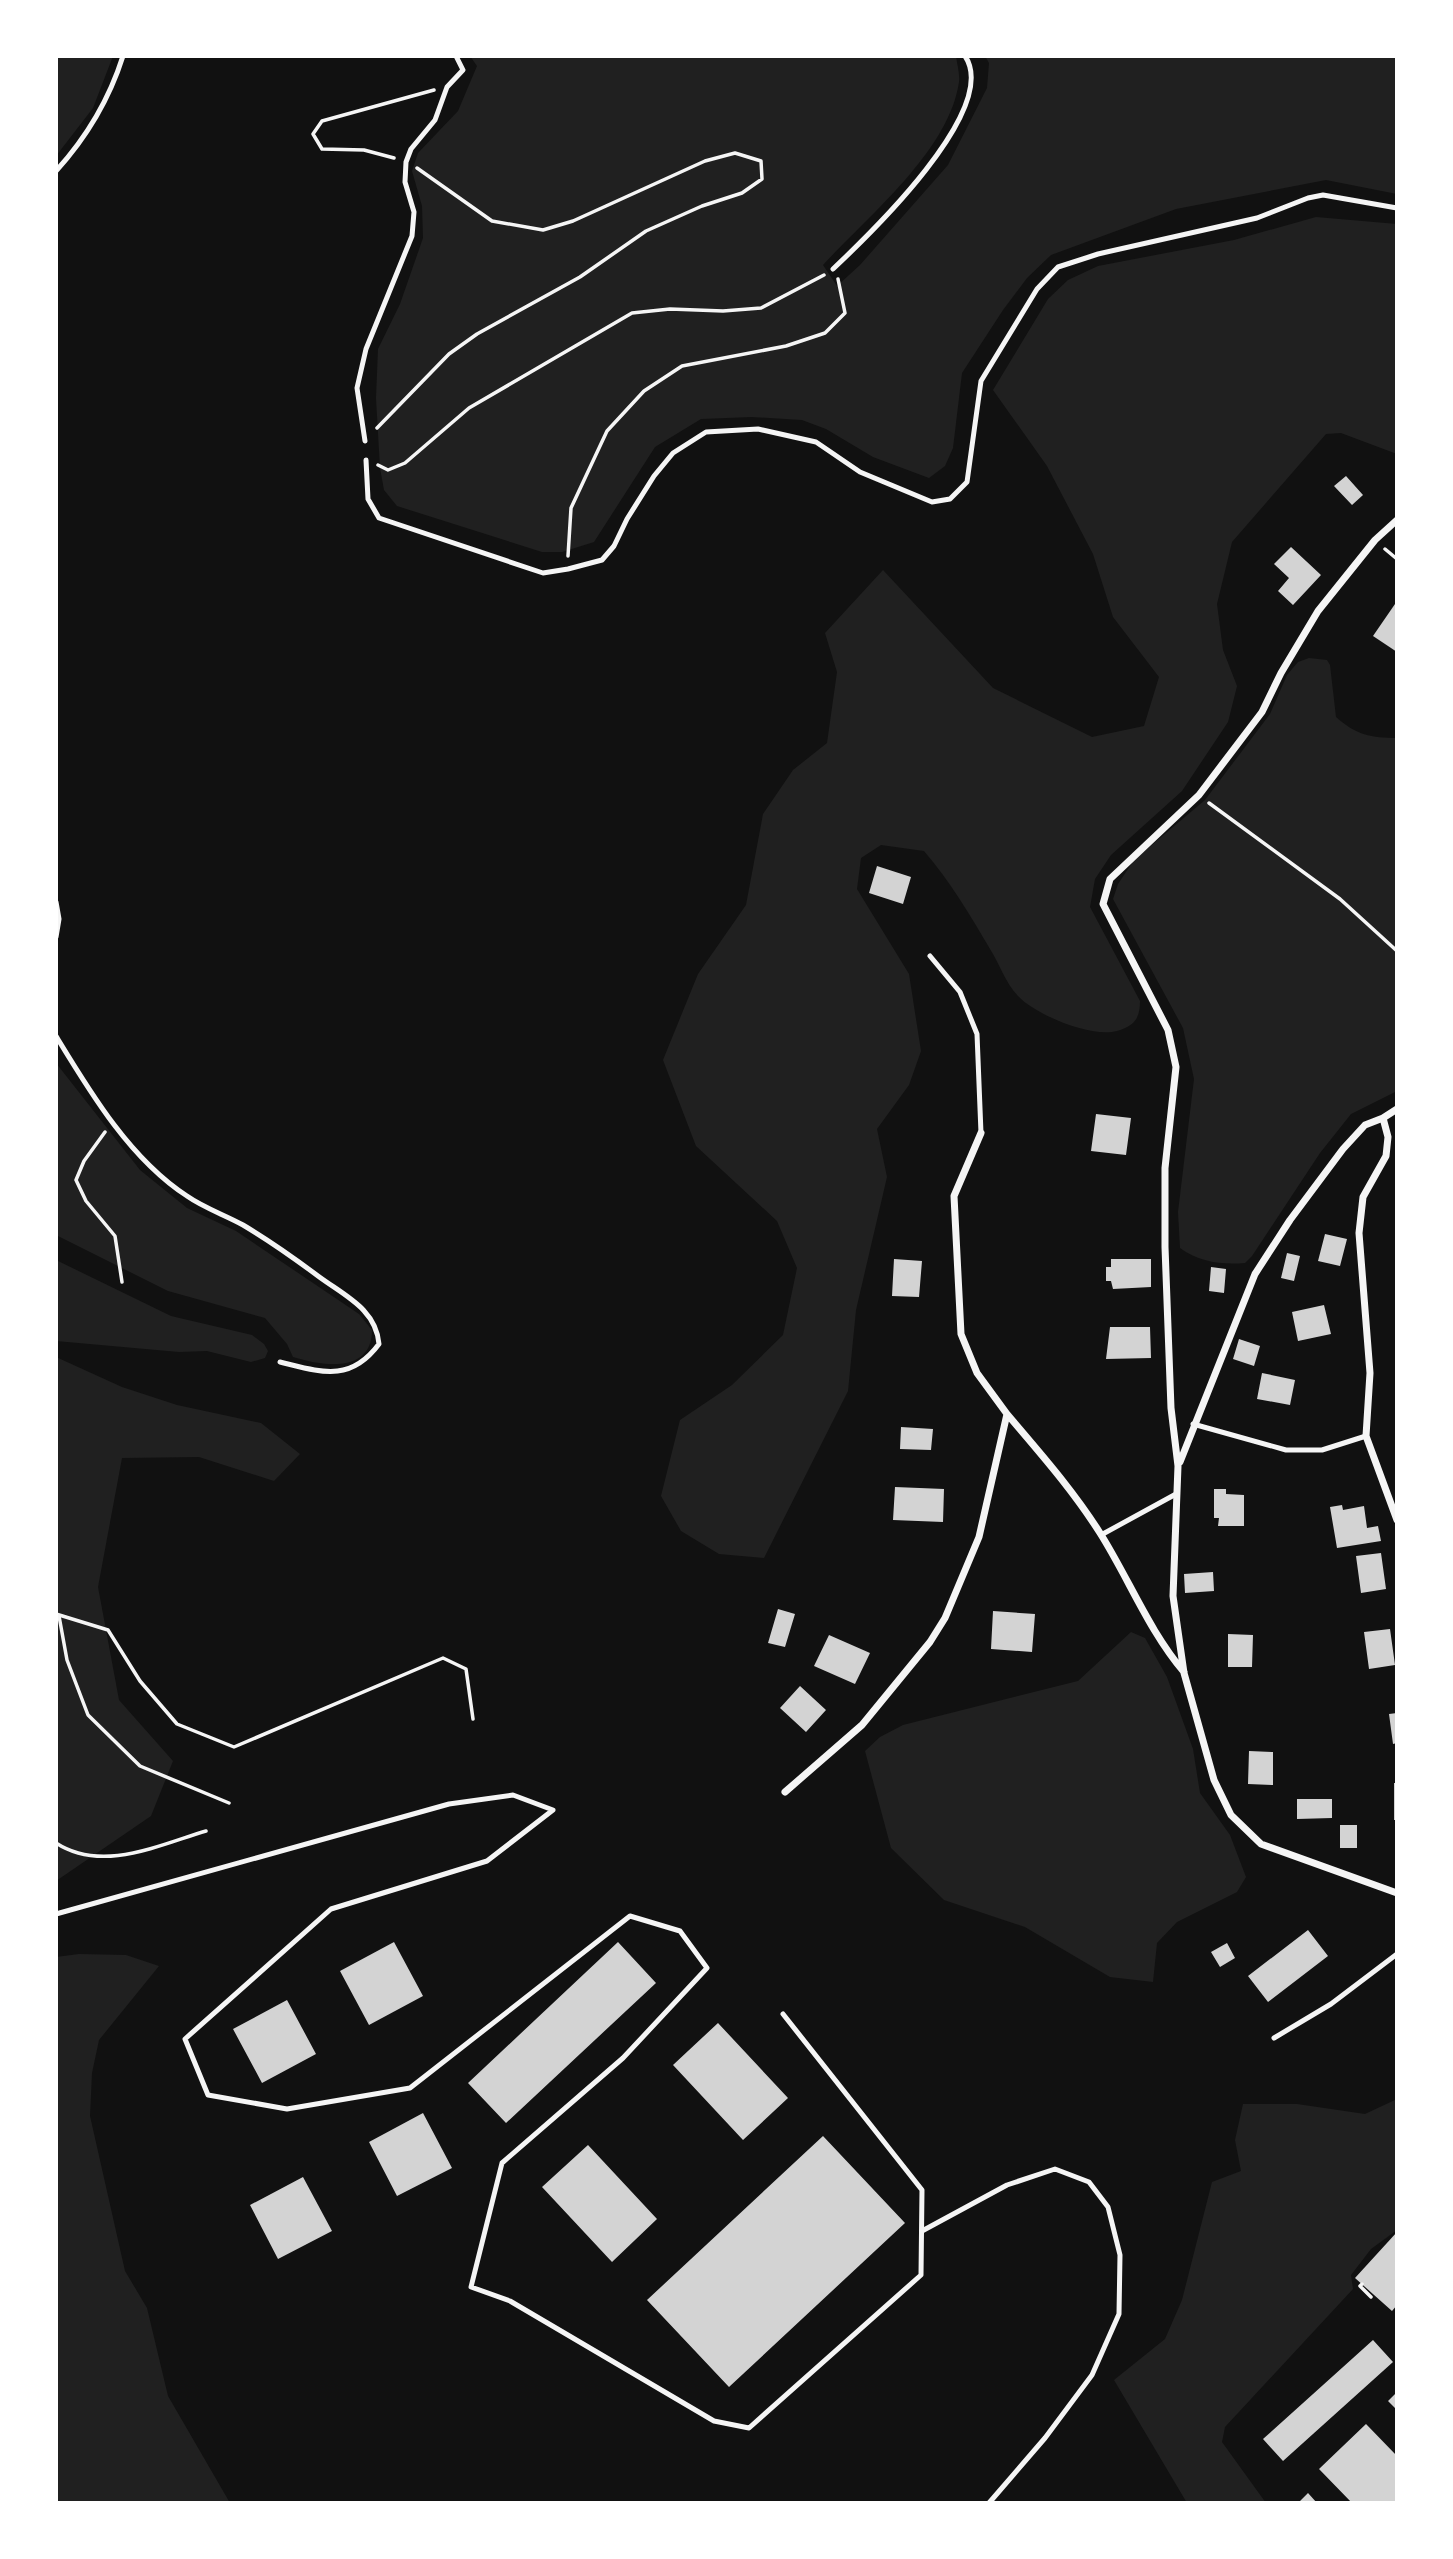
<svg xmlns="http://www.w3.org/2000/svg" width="1453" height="2559" font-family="'IBM Plex Sans',sans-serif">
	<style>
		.green { fill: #202020 }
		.building { fill: #d3d3d3 }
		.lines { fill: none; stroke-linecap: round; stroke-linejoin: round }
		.path { stroke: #f5f5f5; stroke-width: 3.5 }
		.service { stroke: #f5f5f5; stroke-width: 5 }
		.minor { stroke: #f5f5f5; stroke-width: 7 }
	</style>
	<rect width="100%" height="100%" fill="#111"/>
	<!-- green -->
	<path class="green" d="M56 56H113L93 108 56 156Z
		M470 56H956C957 64 960 74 959 82 949 151 868 216 823 265L837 286 860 265 948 165 987 88 989 63 985 56H1397V194L1326 180 1176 209 1051 255 1027 278 1003 310 962 373 953 448 945 466 929 478 873 457 826 429 802 420 752 417 701 419 655 447 594 542 562 552H542L397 506 384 490 380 468 376 398 378 349 400 304 423 238 422 206 412 171 418 153 458 111 477 66Z
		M1316 217 1397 224V454L1341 433 1326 434 1232 542 1217 604 1223 650 1237 686 1228 722 1182 791 1111 855 1095 879 1090 907 1140 1001C1140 1019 1134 1026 1117 1031 1091 1038 1036 1015 1018 996 1006 984 999 963 990 949 970 915 950 881 924 851L881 845 861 858 857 889 909 974 921 1051 909 1085 877 1129 887 1177 856 1310 848 1391 764 1558 719 1554 681 1531 661 1496 680 1420 732 1385 783 1335 797 1268 777 1221 696 1146 663 1060 698 974 746 905 763 814 793 770 827 743 837 672 825 633 883 570 993 688 1092 737 1144 726 1159 677 1113 617 1093 554 1047 466 993 390 1048 299 1068 280 1098 266 1234 240Z
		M1309 658 1327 660 1330 665 1336 717C1356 735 1371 738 1397 738V1091L1351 1114 1320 1153 1252 1256 1245 1263C1222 1265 1199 1262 1180 1248L1178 1212 1194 1079 1183 1028 1113 899 1118 884 1134 860 1205 800 1270 714 1287 675 1298 662Z
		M56 1063 140 1170 187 1208 236 1231 359 1314 372 1330C372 1374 322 1366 293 1357L287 1344 265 1318 168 1291 56 1235Z
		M56 1260 171 1316 252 1335 264 1344 268 1351 265 1358 251 1362 207 1351 179 1352 56 1341Z
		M56 1357 122 1387 177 1405 261 1423 300 1454 274 1481 199 1457 122 1458 98 1587 119 1700 173 1761 151 1816 56 1881Z
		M1131 1632 1145 1638 1167 1677 1193 1749 1200 1793 1230 1835 1246 1877 1237 1892 1177 1922 1157 1943 1153 1982 1110 1977 1025 1927 944 1900 891 1848 865 1751 880 1737 903 1725 1078 1681Z
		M79 1954 126 1955 159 1966 99 2040 92 2073 90 2116 125 2271 147 2308 168 2396 230 2503H56V1957Z
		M1397 2099V2230L1371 2249 1351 2275 1353 2289 1225 2427 1222 2442 1266 2503H1187L1114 2380 1165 2339 1182 2300 1212 2182 1241 2171 1235 2140 1243 2104H1297L1365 2114Z"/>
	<!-- building -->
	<path class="building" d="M1346 476 1363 495 1352 505 1334 486Z
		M1291 547 1321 575 1293 605 1278 591 1289 578 1274 564Z
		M1395 604 1397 606V652L1373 636Z
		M877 866 911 877 903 904 869 893Z
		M1096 1114 1131 1118 1126 1155 1091 1151Z
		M1325 1234 1347 1239 1340 1266 1318 1261Z
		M1287 1253 1300 1256 1294 1281 1281 1278Z
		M894 1259 922 1261 919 1297 892 1296Z
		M1111 1259H1151V1287L1113 1289 1111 1281H1106V1267H1111Z
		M1211 1267 1226 1269 1224 1293 1209 1291Z
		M1324 1305 1331 1334 1298 1341 1292 1312Z
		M1110 1327H1150L1151 1358 1106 1359Z
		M1239 1339 1260 1346 1254 1366 1233 1359Z
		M1262 1373 1295 1380 1290 1405 1257 1399Z
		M901 1427 933 1429 931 1450 900 1449Z
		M895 1487 944 1489 943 1522 893 1520Z
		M1214 1489H1226V1494L1244 1495V1526H1218L1219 1518H1214Z
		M1342 1505 1343 1510 1364 1506 1367 1528 1378 1526 1381 1541 1337 1548 1330 1507Z
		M1381 1553 1386 1589 1361 1593 1356 1556Z
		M1213 1572 1214 1591 1185 1593 1184 1574Z
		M778 1609 795 1614 785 1647 768 1643Z
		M993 1611 1035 1614 1032 1652 991 1649Z
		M1390 1629 1395 1665 1369 1669 1364 1632Z
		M1228 1634 1253 1635 1252 1667H1228Z
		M829 1635 870 1653 855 1684 814 1666Z
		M800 1686 826 1710 806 1732 780 1708Z
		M1397 1713V1743L1393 1744 1389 1714Z
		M1249 1751 1273 1752V1785L1248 1784Z
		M1394 1783H1397V1820H1394Z
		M1297 1799H1332V1818L1297 1819Z
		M1340 1825H1357V1848H1340Z
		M1308 1930 1328 1956 1268 2002 1248 1976Z
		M394 1942 423 1996 369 2025 340 1971Z
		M618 1942 656 1983 506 2123 468 2083Z
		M1227 1943 1235 1958 1220 1967 1211 1952Z
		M287 2000 316 2054 262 2083 233 2029Z
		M718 2023 788 2098 743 2140 673 2065Z
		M423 2113 452 2168 397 2196 369 2142Z
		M823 2136 905 2223 729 2387 647 2300Z
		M588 2145 657 2219 612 2262 542 2187Z
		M303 2177 332 2231 278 2259 250 2205Z
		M1397 2232V2305L1392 2311 1355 2278Z
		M1373 2340 1393 2362 1283 2461 1263 2439Z
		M1397 2392V2410L1388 2401Z
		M1366 2424 1397 2456V2503H1352L1319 2469Z
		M1308 2493 1317 2503H1298Z"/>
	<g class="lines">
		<!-- path -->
		<path class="path" d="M394 158 364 150 322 149 313 134 322 121 434 90
			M377 428 449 354 477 334 580 277 646 231 702 206 742 193 762 179 761 161 735 153 705 161 573 221 543 230 492 221 417 168
			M378 465 388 470 405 463 469 408 632 313 670 309 723 311 761 308 824 275
			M1385 549 1397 559
			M568 556 571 508 607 431 644 391 682 366 786 346 825 333 845 313 838 279
			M1209 803 1340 899 1397 951
			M105 1132 84 1161 76 1180 86 1201 115 1236 122 1282
			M56 1614 108 1630 140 1681 177 1724 234 1747 443 1658 466 1669 473 1719
			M59 1616 67 1660 88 1715 140 1766 229 1803
			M56 1843C102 1873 159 1845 206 1831
			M1362 2284 1360 2286 1371 2297"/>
		<!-- service -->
		<path class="service" d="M56 171C87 137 109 100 123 56
			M833 269C869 235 1001 109 965 56
			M365 441 357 388 366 349 412 236 414 212 405 182 406 162 411 149 435 120 447 87 463 70 456 56
			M366 460 368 499 379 518 543 573 568 569 602 560 614 546 627 519 654 476 673 453 706 432 758 429 816 442 860 472 932 502 950 499 967 482 981 381 1037 289 1058 267 1098 254 1257 218 1308 198 1323 195 1397 208
			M56 902 59 919 56 937
			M930 956 960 992 977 1034 981 1133
			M56 1036C90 1092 130 1159 187 1196 204 1208 225 1215 243 1225 270 1241 294 1258 318 1276 345 1296 376 1309 379 1344 350 1383 321 1372 280 1362
			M1193 1424 1286 1450H1322L1366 1436
			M1101 1535 1176 1494
			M56 1914 449 1804 513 1795 553 1810 487 1861 331 1909 185 2039 208 2095 287 2109 410 2088 630 1916 680 1931 707 1968 623 2058 502 2163 471 2287 510 2301 714 2421 749 2428 921 2275 922 2190 783 2014
			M1274 2038 1331 2004 1397 1954
			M922 2231 1007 2185 1055 2169 1089 2182 1108 2207 1120 2255 1119 2314 1092 2375 1045 2438 989 2503"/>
		<!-- minor -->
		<path class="minor" d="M1397 520 1375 540 1318 611 1281 673 1262 712 1199 795 1110 879 1103 904 1168 1030 1176 1067 1165 1168V1247L1171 1408 1178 1466 1173 1596 1184 1673 1214 1780 1231 1815 1261 1844 1397 1893
			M1397 1109 1383 1118 1388 1137 1386 1156 1363 1197 1359 1233 1370 1373 1366 1436 1397 1520
			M1007 1414C1040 1453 1073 1490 1100 1533 1129 1579 1149 1631 1184 1672
			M1180 1462 1255 1274 1290 1220 1343 1149 1365 1125 1383 1118
			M785 1792 862 1725 930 1642 945 1618 979 1537 1007 1414 977 1373 961 1334 954 1196 981 1133"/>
	</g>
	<!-- border -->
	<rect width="1453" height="2559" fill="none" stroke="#ffffff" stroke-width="116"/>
</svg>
